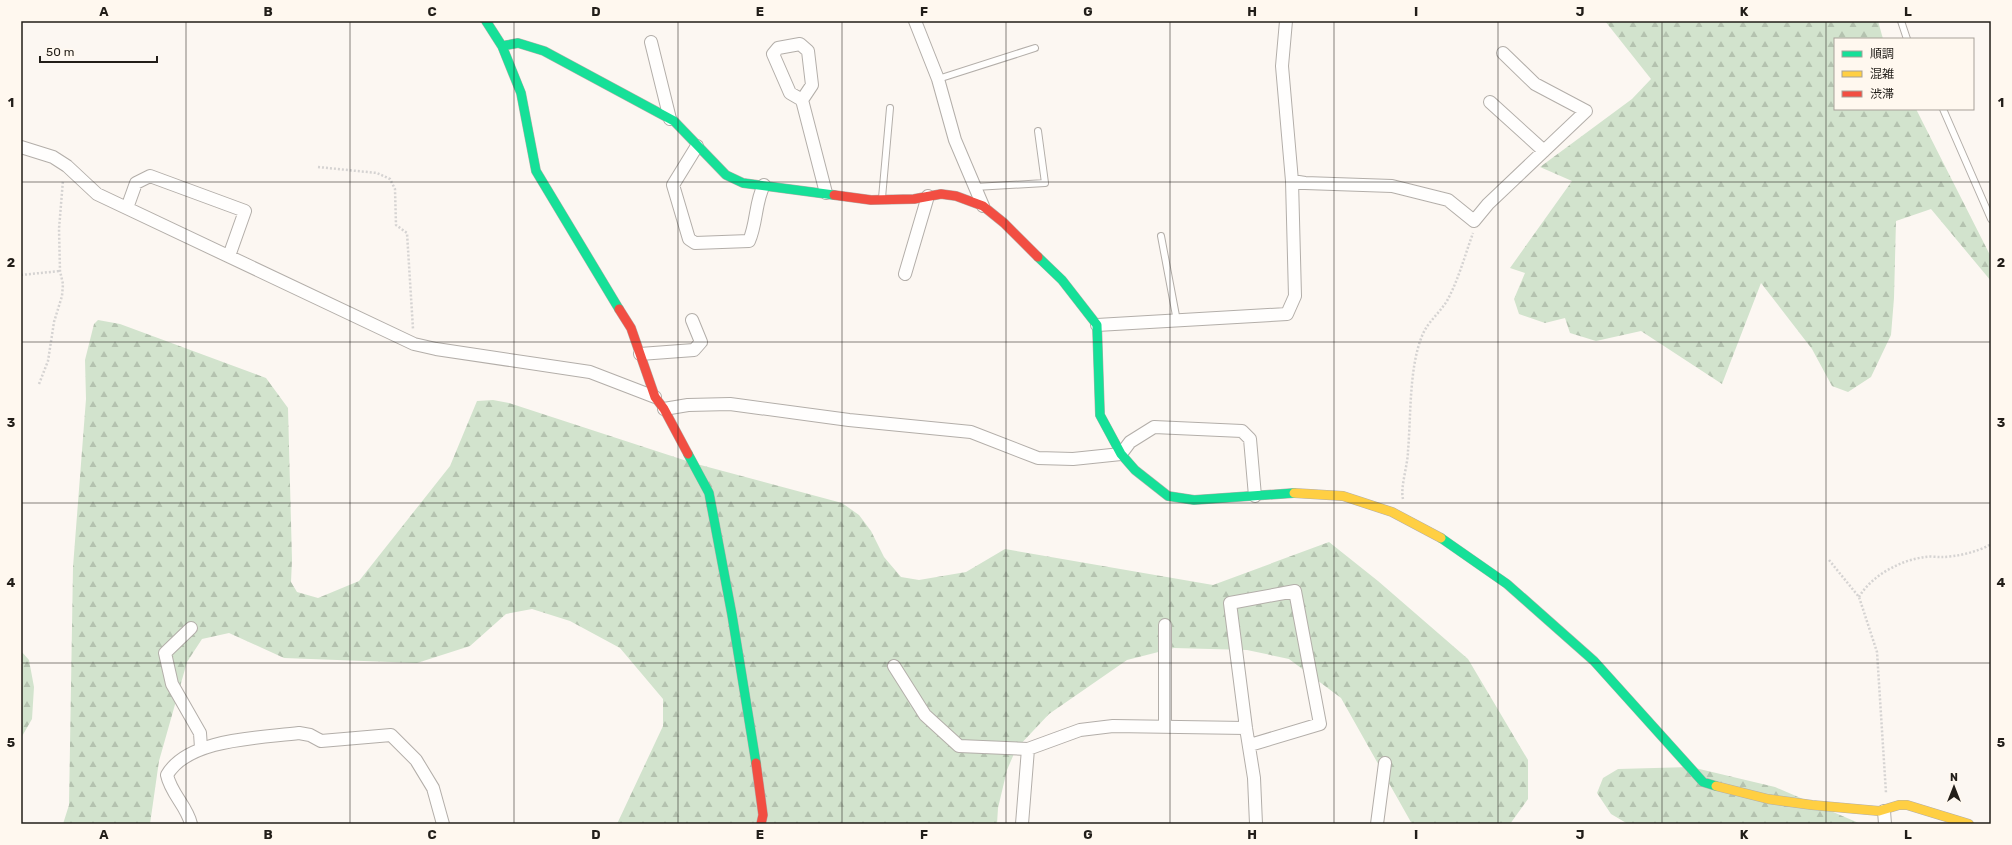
<svg xmlns="http://www.w3.org/2000/svg" width="2012" height="845" font-family="Rubik,'Noto Sans JP',sans-serif">
	<style>
		.forest { fill: url(#forest-firs) }
		.lines { fill: none; stroke-linecap: round; stroke-linejoin: round }
		.lane-casing { stroke: #b3aea9; stroke-width: 8 }
		.street-casing { stroke: #b3aea9; stroke-width: 14 }
		.fast-casing { stroke: #b3aea9; stroke-width: 10 }
		.slow-casing { stroke: #b3aea9; stroke-width: 10 }
		.jam-casing { stroke: #b3aea9; stroke-width: 10 }
		.path { stroke: #d5d3d2; stroke-width: 2.5; stroke-dasharray: 2 2; stroke-linecap: butt }
		.lane { stroke: #fffefd; stroke-width: 6 }
		.street { stroke: #fffefd; stroke-width: 12 }
		.fast { stroke: #16e098; stroke-width: 9 }
		.slow { stroke: #ffcf43; stroke-width: 9 }
		.jam { stroke: #f24e42; stroke-width: 9 }
		.grid { fill: none; stroke: #221e19; stroke-width: 1; stroke-opacity: 0.55 }
		.neatline { fill: none; stroke: #221e19; stroke-width: 1.5 }
		.grid-label { font-size: 13px; text-anchor: middle; font-weight: bold; fill: #221e19 }
	</style>
	<defs>
		<pattern id="forest-firs" width="22" height="20" patternUnits="userSpaceOnUse"><rect width="22" height="20" fill="#d2e3cd"/><path d="M5 1l3.5 6h-7zM16 11l3.5 6h-7z" fill="#b4c2af"/></pattern>
	</defs>
	<rect width="100%" height="100%" fill="#fcf7f2"/>
	<!-- forest -->
	<path class="forest" d="M1605 21H1878L1883 39H1835V109H1916L1991 257V281L1931 209 1896 221 1894 298 1891 335 1871 377 1848 392 1832 386 1812 349 1761 283 1722 384 1641 331 1596 341 1570 333 1565 318 1545 323 1519 314 1514 299 1525 273 1510 268 1572 181 1540 167 1632 99 1651 79Z
		M98 320 120 324 266 378 288 408 292 560 291 582 297 592 318 598 359 581 450 466 477 401 493 400 509 403 693 463 842 503 859 515 871 531 884 557 901 577 919 580 966 572 1005 549 1213 585 1329 542 1378 581 1468 659 1528 760V799L1510 824H1412L1341 698 1289 659 1247 650 1174 648 1127 660 1049 714 1016 749 1007 770 998 808 997 824H617L663 726V699L620 648 570 621 532 609 506 614 470 646 417 663 284 658 229 633 202 639 187 662 159 761 150 824H63L69 805 73 567 86 399 85 360 94 324Z
		M21 651 29 660 34 687 32 719 21 738Z
		M1691 767 1775 787 1861 824H1628L1611 814 1597 793 1603 778 1618 769Z"/>
	<g class="lines">
		<!-- lane casing -->
		<g class="lane-casing">
			<path id="lane" d="M1901 21 1907 39
				M938 79 1035 48
				M1943 109 1991 219
				M975 187 1045 183 1038 131
				M882 198 890 108
				M1161 236 1177 321"/>
		</g>
		<!-- street casing -->
		<g class="street-casing">
			<path id="street" d="M915 21 938 79 955 140 983 206
				M651 42 670 119
				M802 100 812 85 808 51 800 44 778 48 773 54 790 93 802 100 826 193
				M1490 102 1544 151
				M697 146 673 185 689 239 695 243 749 241C757 223 755 202 764 185
				M21 147 53 157 67 166 97 194 414 344 436 349 590 372 655 397
				M1292 181 1305 183 1392 186 1448 200 1474 221 1488 204 1586 111 1535 84 1503 53
				M127 208 136 183 150 176 245 211 229 256
				M905 274 928 196
				M1097 325 1287 314 1295 296 1292 181 1282 66 1286 21
				M640 354 694 350 701 342 692 320
				M664 409 688 405 730 404 849 420 971 432 1038 458 1073 459 1121 454 1130 442 1154 427 1242 431 1250 439 1255 496
				M1165 625V726
				M191 628 165 653 172 684 200 733 201 748
				M894 666 925 715 959 746 1028 749 1080 730 1113 726 1246 728
				M1250 745 1320 724 1295 591 1230 603 1246 728 1254 778 1256 824
				M1884 811 1885 824
				M191 824C187 806 171 794 167 775 188 738 261 738 299 733L310 735 321 741 391 735 416 760 433 788 443 824
				M1022 824 1028 749
				M1377 824 1385 763"/>
		</g>
		<!-- fast casing -->
		<g class="fast-casing">
			<path id="fast" d="M486 21 502 46 521 93 536 171 619 309
				M502 46 518 43 544 51 674 121 726 175 743 183 834 195
				M1038 257 1062 280 1097 325 1100 415 1121 454 1135 470 1168 496 1194 500 1294 493
				M688 454 709 493 732 615 756 763
				M1441 538 1507 584 1594 661 1703 782 1716 786"/>
		</g>
		<!-- slow casing -->
		<g class="slow-casing">
			<path id="slow" d="M1294 493 1343 496 1392 512 1441 538
				M1716 786 1768 799 1812 805 1879 811 1899 805H1907L1969 824"/>
		</g>
		<!-- jam casing -->
		<g class="jam-casing">
			<path id="jam" d="M834 195 871 200 914 199 941 194 956 196 983 206 1004 223 1038 257
				M619 309 631 328 655 397 664 409 688 454
				M756 763 763 815 761 824"/>
		</g>
		<!-- path -->
		<path class="path" d="M318 167 377 173 390 179 395 189 396 225 407 233 413 329
			M21 275 60 271
			M39 384 48 361 54 322 62 296 63 284 60 271 59 229 63 180
			M1403 499C1400 488 1408 464 1408 451 1411 416 1409 368 1422 336 1428 321 1441 312 1448 299 1459 278 1465 255 1473 233
			M1829 560 1859 597 1877 652 1886 793
			M1859 597C1872 575 1901 560 1925 557 1930 556 1936 557 1941 557 1956 557 1978 552 1991 544"/>
		<!-- lane -->
		<use href="#lane" class="lane"/>
		<!-- street -->
		<use href="#street" class="street"/>
		<!-- fast -->
		<use href="#fast" class="fast"/>
		<!-- slow -->
		<use href="#slow" class="slow"/>
		<!-- jam -->
		<use href="#jam" class="jam"/>
	</g>
	<!-- grid -->
	<path class="grid" d="M186 21V824M350 21V824M514 21V824M678 21V824M842 21V824M1006 21V824M1170 21V824M1334 21V824M1498 21V824M1662 21V824M1826 21V824M21 182H1991M21 342H1991M21 503H1991M21 663H1991"/>
	<!-- border -->
	<rect width="2012" height="845" fill="none" stroke="#fff8ef" stroke-width="44"/>
	<!-- legend -->
	<rect x="1834" y="38" width="140" height="72" fill="#fff8ef" stroke="#a7a199"/>
	<rect x="1842" y="51" width="20" height="6" fill="#16e098" stroke="#a7a199"/>
	<text x="1870" y="58" font-size="12" fill="#221e19">順調</text>
	<rect x="1842" y="71" width="20" height="6" fill="#ffcf43" stroke="#a7a199"/>
	<text x="1870" y="78" font-size="12" fill="#221e19">混雑</text>
	<rect x="1842" y="91" width="20" height="6" fill="#f24e42" stroke="#a7a199"/>
	<text x="1870" y="98" font-size="12" fill="#221e19">渋滞</text>
	<!-- north arrow -->
	<g transform="translate(1954 787)" stroke="#fff8ef" stroke-width="3" paint-order="stroke">
	<path d="M0-3L7 15L0 10L-7 15Z" fill="#221e19"/>
	<text y="-6" font-size="11" font-weight="bold" text-anchor="middle" fill="#221e19">N</text>
	</g>
	<!-- scale -->
	<path d="M40 56v6h117v-6" fill="none" stroke="#221e19" stroke-width="2"/>
	<text x="46" y="56" font-size="12" fill="#221e19" stroke="#fff8ef" stroke-width="3" paint-order="stroke">50 m</text>
	<rect x="22" y="22" width="1968" height="801" class="neatline"/>
	<g class="grid-label">
		<text x="104" y="16">A</text>
		<text x="268" y="16">B</text>
		<text x="432" y="16">C</text>
		<text x="596" y="16">D</text>
		<text x="760" y="16">E</text>
		<text x="924" y="16">F</text>
		<text x="1088" y="16">G</text>
		<text x="1252" y="16">H</text>
		<text x="1416" y="16">I</text>
		<text x="1580" y="16">J</text>
		<text x="1744" y="16">K</text>
		<text x="1908" y="16">L</text>
		<text x="11" y="107">1</text>
		<text x="2001" y="107">1</text>
		<text x="11" y="267">2</text>
		<text x="2001" y="267">2</text>
		<text x="11" y="427">3</text>
		<text x="2001" y="427">3</text>
		<text x="11" y="587">4</text>
		<text x="2001" y="587">4</text>
		<text x="11" y="747">5</text>
		<text x="2001" y="747">5</text>
		<text x="104" y="839">A</text>
		<text x="268" y="839">B</text>
		<text x="432" y="839">C</text>
		<text x="596" y="839">D</text>
		<text x="760" y="839">E</text>
		<text x="924" y="839">F</text>
		<text x="1088" y="839">G</text>
		<text x="1252" y="839">H</text>
		<text x="1416" y="839">I</text>
		<text x="1580" y="839">J</text>
		<text x="1744" y="839">K</text>
		<text x="1908" y="839">L</text>
	</g>
</svg>
